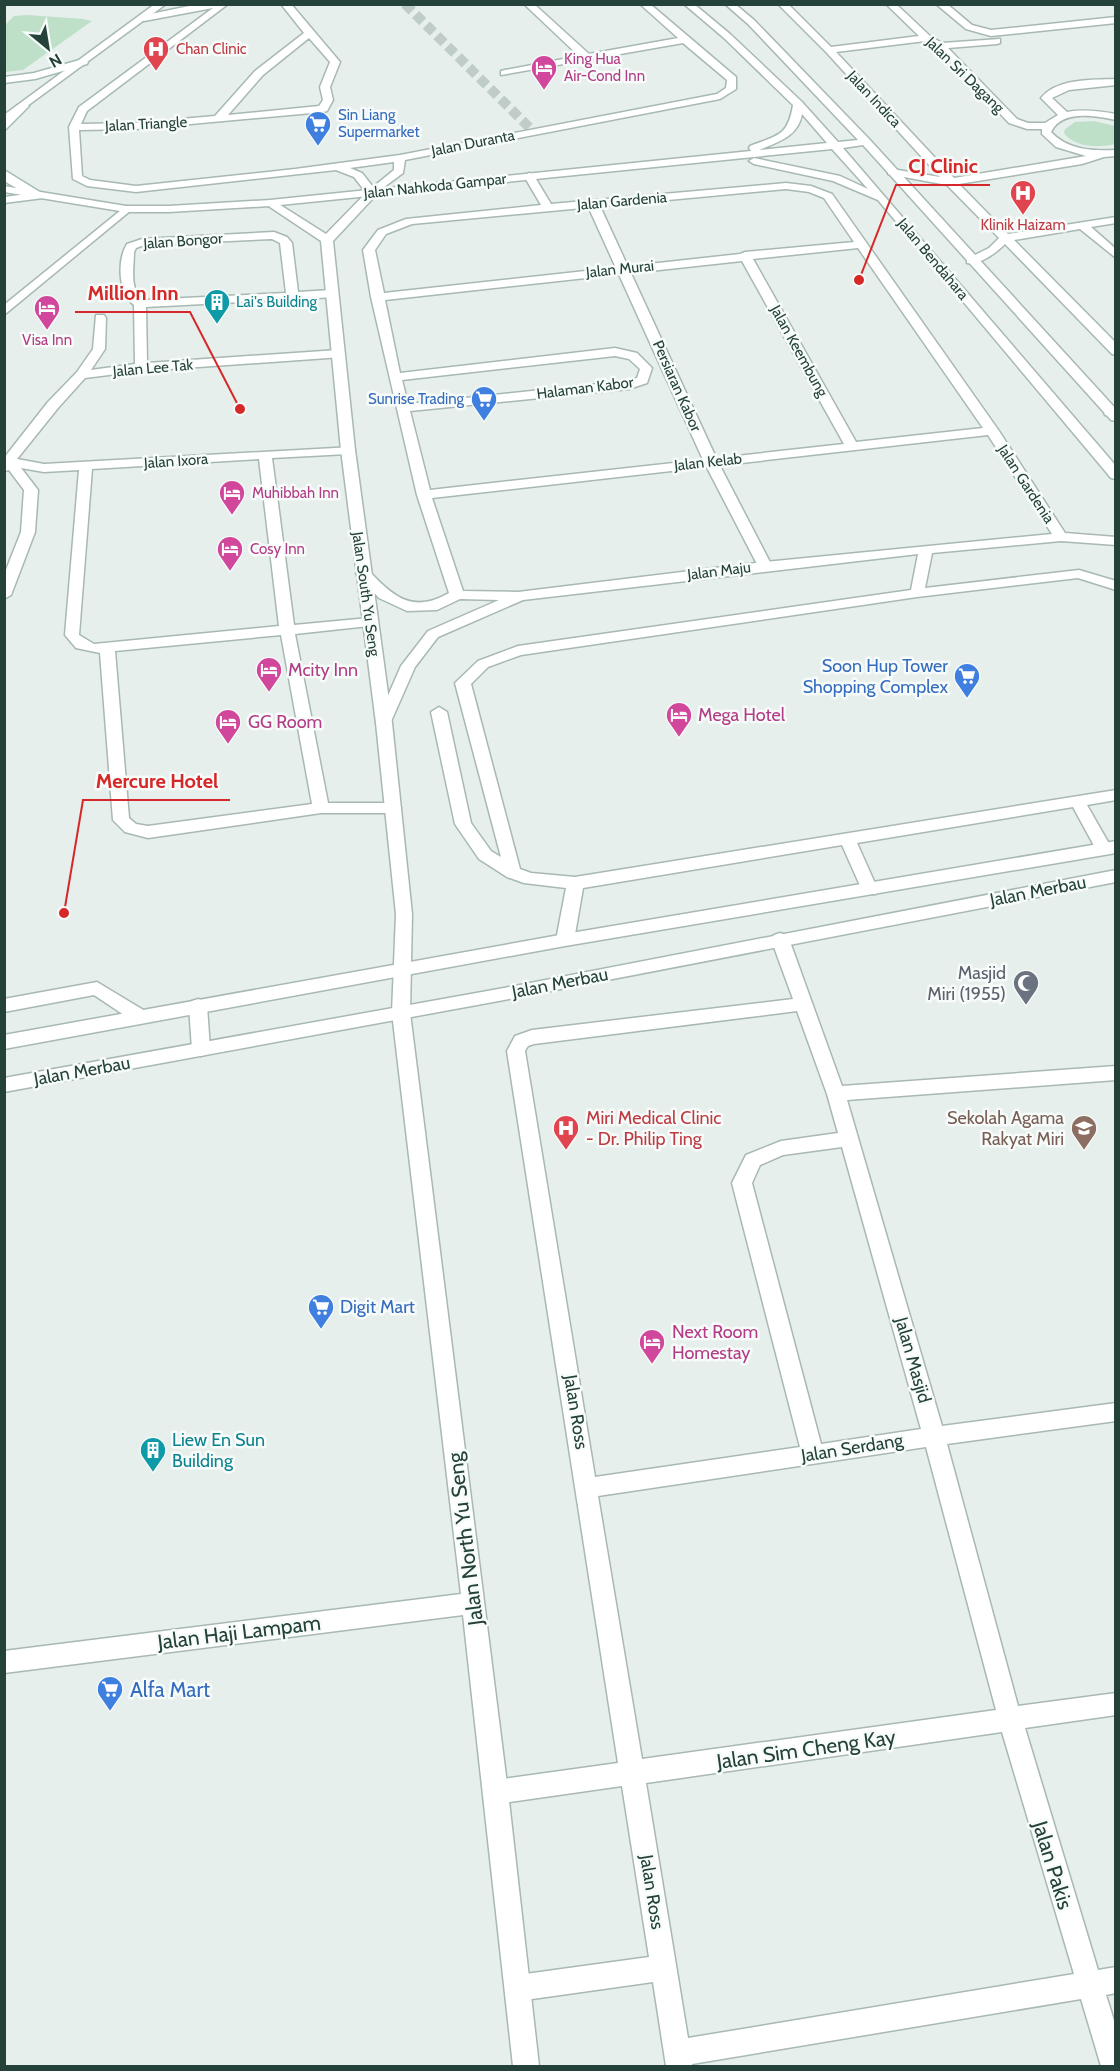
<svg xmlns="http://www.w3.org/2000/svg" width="1120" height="2071" font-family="Cabin,sans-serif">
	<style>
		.green { fill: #bfe0c8 }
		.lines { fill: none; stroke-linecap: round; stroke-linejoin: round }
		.pedestrian-tunnel { stroke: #bfccc8; stroke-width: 10; stroke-dasharray: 10 5; stroke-linecap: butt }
		.service-casing { stroke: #a8b8b2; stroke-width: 3 }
		.pedestrian-casing { stroke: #a8b8b2; stroke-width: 3 }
		.minor-casing { stroke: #a8b8b2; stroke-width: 3 }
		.tertiary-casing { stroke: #a8b8b2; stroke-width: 3 }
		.secondary-casing { stroke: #a4bbb3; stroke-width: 3 }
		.service { fill: #fff; fill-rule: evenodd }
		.pedestrian { fill: #fff; fill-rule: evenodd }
		.minor { fill: #fff; fill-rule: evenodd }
		.tertiary { fill: #fff; fill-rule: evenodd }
		.secondary { fill: #fff; fill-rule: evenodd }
		.labels { text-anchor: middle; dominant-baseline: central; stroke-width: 5; stroke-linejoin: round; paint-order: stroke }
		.far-health-label { font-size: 15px; fill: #be3a42; stroke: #f7fbf9; text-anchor: start }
		.far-hotel-label { font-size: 15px; fill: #b23c85; stroke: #f7fbf9; text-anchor: start }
		.far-street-label { font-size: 15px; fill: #24423a; stroke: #f7fbf9 }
		.far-shop-label { font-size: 15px; fill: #366cbe; stroke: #f7fbf9; text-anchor: start }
		.far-culture-label { font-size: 15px; fill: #0d838f; stroke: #f7fbf9; text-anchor: start }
		.shop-label { font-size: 18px; fill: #366cbe; stroke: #f7fbf9; text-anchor: end }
		.hotel-label { font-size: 18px; fill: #b23c85; stroke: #f7fbf9; text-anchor: start }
		.street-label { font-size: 18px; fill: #24423a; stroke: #f7fbf9 }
		.worship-label { font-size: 18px; fill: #5b616d; stroke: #f7fbf9; text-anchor: end }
		.health-label { font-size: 18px; fill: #be3a42; stroke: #f7fbf9; text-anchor: start }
		.education-label { font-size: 18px; fill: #785e54; stroke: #f7fbf9; text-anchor: end }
		.culture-label { font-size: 18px; fill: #0d838f; stroke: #f7fbf9; text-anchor: start }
		.near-street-label { font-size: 21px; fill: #24423a; stroke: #f7fbf9 }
		.near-shop-label { font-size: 21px; fill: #366cbe; stroke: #f7fbf9; text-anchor: start }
		.leader { fill: none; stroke: #d62828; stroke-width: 2 }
		.callout-dot { fill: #d62828; stroke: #f7fbf9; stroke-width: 2 }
		.callout-label { font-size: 20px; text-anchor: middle; font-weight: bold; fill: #d62828; stroke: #f7fbf9; stroke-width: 5; stroke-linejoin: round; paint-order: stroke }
	</style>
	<rect width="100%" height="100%" fill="#e6efeb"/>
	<!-- green -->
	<path class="green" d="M27 15 83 19 92 21 23 70 5 72V25L14 16Z
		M1094 121 1115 126V144C1099 148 1075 148 1064 133L1065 129 1075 122Z"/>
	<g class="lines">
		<!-- pedestrian-tunnel -->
		<path class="pedestrian-tunnel" d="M405 4 533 131"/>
		<!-- service casing -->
		<g class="service-casing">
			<path id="service" d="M199 4H228L87 111 81 124 136 123 215 116 255 71 304 33 281 4H291L340 62 330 87 333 100 327 111 323 112 136 129 79 130 82 176 90 180 136 186 295 169 400 155 717 94 726 88 727 80 683 43 501 75V71L505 70 579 56 524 4H534L589 54 678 38 640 4H650L736 77V89L720 99 405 160 403 173 372 196 368 195 354 177 336 170 136 192 87 186 73 179 69 127 79 107 213 8 144 21 139 18 141 16ZM309 38 330 62 320 87 323 100 319 106 228 115 263 75ZM394 162V170L373 187 362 173 350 168Z
				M778 4H788L831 47 919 36 886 4H896L930 36 942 43 1000 39V43L997 44 948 48 1017 119 1028 123H1045L1058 115 1041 98C1057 78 1092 80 1116 79V85L1069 90 1052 98 1067 112C1083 109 1099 111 1116 114V120C1096 116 1062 109 1051 132 1068 150 1092 151 1116 150V156L1104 157 1082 164 959 184 1008 234 1116 217V223L1091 227 1116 249V258L1080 229 1014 240 1116 343V355L1112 354 1005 244C996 253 980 265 967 263V259L989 248 999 238 947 185 888 174V170L892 169 940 177 826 52ZM925 41 937 48 1009 123 1027 129H1042V134L1056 147 1086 156 954 178 836 52Z
				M936 4H947L972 25 991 30 1116 17V23L991 36 966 29Z
				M529 173 533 174 551 204 786 183 811 186 832 194 999 431 1065 533 1116 537V545L1061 541 932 553 925 588 1079 570 1116 581V590L1078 578 917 597 521 655 488 667 471 684 520 869 531 873 575 877 1116 790V800L1087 805 1112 849 1110 853H1098L1073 807 857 843 878 890 876 894H864L862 890 842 845 583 888 574 940 571 944H559L556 940 566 888 524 883 507 877 479 859 455 824 431 712 439 707 447 712 471 823 491 851 501 857 455 683 478 661 518 646 911 590 918 554 523 600 438 637 415 667 389 726H379L376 723 401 666 428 631 499 600 460 599 437 610 407 611 379 598 356 573 358 570H368C394 597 412 614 449 593L417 495 371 297 363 250 378 230 406 219 541 205 524 176ZM786 189 809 192 824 198 854 242 745 252 740 254 384 293 375 250 386 234 412 224ZM858 248 983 428 856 442 753 259ZM742 261 844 444 430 490 410 411 629 389 647 383 652 368 637 353 615 348 400 373 385 300ZM615 356 629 359 640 369 637 378 627 381 408 404 402 380ZM988 435 1052 534 765 562 518 592 463 591 432 498Z
				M126 206 132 209 130 211 4 315V305Z
				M274 232 287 237 292 243 298 292 332 290 338 294 336 297 146 307 147 363 338 350 344 354 342 357 141 371 85 378 58 408 17 459 44 464 353 447 355 450 348 454 272 458 294 625 369 618 376 622 369 626 295 634 328 803H393L399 804 401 808 399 812 393 813H321L148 838 125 832 113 820 100 653 76 648 65 635 79 470 44 472 21 468 38 490 35 532 11 595 4 599V575L21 532 24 490 9 470 4 471V458L48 402 77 372 93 349 96 315H104L106 318 105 349 91 370 135 364 134 305C118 293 117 260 127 244L142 239ZM272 239 280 243 286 293 143 300C129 290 134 268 134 252L136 248 144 245ZM259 459 279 626 94 644 79 635 92 469ZM281 635 312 804 148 826 136 824 129 818 115 651Z
				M780 933 786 935 789 939 842 1086 1116 1066V1080L847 1100 942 1426 1116 1403V1421L947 1444 1018 1706 1116 1693V1715L1025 1728 1098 1970 1116 1967V1993L1106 1995 1116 2027V2066H1101L1081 1999 692 2064V2066H666L653 1982 518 2001 509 1997 505 1988 509 1979 518 1975 649 1957 622 1786 496 1804 487 1801 484 1792 487 1783 496 1780 618 1763 507 1051 515 1036 532 1030 793 999 771 939 774 935ZM797 1011 827 1094 838 1133 781 1141 746 1155 732 1183 800 1447 595 1477 525 1051 528 1046 534 1044ZM842 1147 921 1429 821 1444 752 1183 760 1165 783 1155ZM926 1447 996 1710 642 1759 598 1496ZM1002 1732 1074 1974 688 2038 646 1783Z
				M97 982 145 1011 148 1016 145 1021 139 1023 133 1021 94 995 4 1012V999Z
				M198 999 204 1001 207 1006 210 1049 207 1054 201 1056 195 1054 192 1049 189 1006 192 1001Z"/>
		</g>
		<!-- pedestrian casing -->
		<g class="pedestrian-casing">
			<path id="pedestrian" d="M593 201 599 204 718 462 772 566 770 569H760L758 566 704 462 587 204Z"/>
		</g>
		<!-- minor casing -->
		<g class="minor-casing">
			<path id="minor" d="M372 190 376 191V195L333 241 355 450 392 723 412 914 410 1013 508 1792 539 2066H513L463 1615 4 1673V1651L461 1594 392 1013 396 914 376 723 341 450 321 241 264 203 266 201H274L326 234 368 191Z"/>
		</g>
		<!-- tertiary casing -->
		<g class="tertiary-casing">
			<path id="tertiary" d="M155 4H166L4 123V115Z
				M684 4H694L730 34 802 102 838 142 858 140 748 24 725 4H735L754 20 870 140 1116 409V421L1111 420 863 145 843 148 1116 466V479L1111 478 878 200 833 181 754 164 749 161 754 158 840 176 868 189 832 149 270 206 169 212H126L4 192V186L126 206H169L270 200 751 151 749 148 750 146C778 135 788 136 793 105L724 38ZM802 114 827 143 759 150C778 142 798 137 802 114Z
				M1116 841V853L565 946 4 1049V1035L565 934Z
				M1116 870V882L504 1000 4 1092V1078L504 988Z"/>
		</g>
		<!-- secondary casing -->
		<g class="secondary-casing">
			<path id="secondary" d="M83 59 88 62 87 64 35 79 4 83V77L34 73Z
				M24 103 29 106 4 131V121L20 104Z
				M4 170 43 194V198L4 203V197L27 194 4 181Z
				M1110 408 1116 409V417L1105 415 1104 412Z
				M1116 469V478L1110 477 1108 474Z"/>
		</g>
		<!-- service -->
		<use href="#service" class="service"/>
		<!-- pedestrian -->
		<use href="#pedestrian" class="pedestrian"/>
		<!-- minor -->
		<use href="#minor" class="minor"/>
		<!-- tertiary -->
		<use href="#tertiary" class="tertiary"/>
		<!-- secondary -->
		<use href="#secondary" class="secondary"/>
	</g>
	<!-- icons -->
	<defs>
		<g id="hospital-pin" transform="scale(1.35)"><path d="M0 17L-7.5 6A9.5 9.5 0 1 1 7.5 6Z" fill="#e0444e" stroke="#f7fbf9"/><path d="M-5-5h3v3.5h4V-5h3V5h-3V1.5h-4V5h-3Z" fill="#fff"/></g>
		<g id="hotel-pin" transform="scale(1.35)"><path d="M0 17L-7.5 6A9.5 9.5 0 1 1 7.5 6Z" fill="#d1479c" stroke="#f7fbf9"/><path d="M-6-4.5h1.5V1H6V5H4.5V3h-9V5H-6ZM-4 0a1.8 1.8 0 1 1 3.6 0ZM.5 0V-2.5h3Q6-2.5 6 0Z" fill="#fff"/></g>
		<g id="supermarket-pin" transform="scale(1.35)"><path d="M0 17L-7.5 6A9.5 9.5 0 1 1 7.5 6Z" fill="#3f7fe0" stroke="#f7fbf9"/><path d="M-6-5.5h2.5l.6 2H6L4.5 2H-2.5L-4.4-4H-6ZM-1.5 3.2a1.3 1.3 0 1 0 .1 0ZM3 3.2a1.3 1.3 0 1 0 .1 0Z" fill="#fff"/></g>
		<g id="building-pin" transform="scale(1.35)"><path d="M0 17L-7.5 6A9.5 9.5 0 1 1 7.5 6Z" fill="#0f9aa8" stroke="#f7fbf9"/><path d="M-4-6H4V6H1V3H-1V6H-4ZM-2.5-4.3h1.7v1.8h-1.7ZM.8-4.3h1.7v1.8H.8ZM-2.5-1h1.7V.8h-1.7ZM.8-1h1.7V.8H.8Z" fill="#fff"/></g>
		<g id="mosque-pin" transform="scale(1.35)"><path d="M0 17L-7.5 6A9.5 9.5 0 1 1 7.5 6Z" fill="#6b7280" stroke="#f7fbf9"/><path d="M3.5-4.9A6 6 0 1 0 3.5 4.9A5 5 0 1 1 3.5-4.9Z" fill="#fff"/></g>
		<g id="school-pin" transform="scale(1.35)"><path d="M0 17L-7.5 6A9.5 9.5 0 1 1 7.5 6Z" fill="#8d6e63" stroke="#f7fbf9"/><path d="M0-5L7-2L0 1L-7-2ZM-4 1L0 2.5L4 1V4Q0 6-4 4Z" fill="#fff"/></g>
	</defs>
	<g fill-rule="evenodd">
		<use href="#hospital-pin" x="156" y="49"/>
		<use href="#hotel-pin" x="544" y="68"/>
		<use href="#supermarket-pin" x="318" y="124"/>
		<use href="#hospital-pin" x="1023" y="193"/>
		<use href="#building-pin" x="217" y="302"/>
		<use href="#hotel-pin" x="47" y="308"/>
		<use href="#supermarket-pin" x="484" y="399"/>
		<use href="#hotel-pin" x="232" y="493"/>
		<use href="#hotel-pin" x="230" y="549"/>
		<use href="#hotel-pin" x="269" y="670"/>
		<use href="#supermarket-pin" x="967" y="676"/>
		<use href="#hotel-pin" x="679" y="715"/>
		<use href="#hotel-pin" x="228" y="722"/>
		<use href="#mosque-pin" x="1026" y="983"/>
		<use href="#hospital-pin" x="566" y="1128"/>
		<use href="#school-pin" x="1084" y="1128"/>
		<use href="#supermarket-pin" x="321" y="1307"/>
		<use href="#hotel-pin" x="652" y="1342"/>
		<use href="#building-pin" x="153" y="1450"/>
		<use href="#supermarket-pin" x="110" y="1689"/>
	</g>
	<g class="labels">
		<!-- far-health labels -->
		<g class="far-health-label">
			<text x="176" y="49">Chan Clinic</text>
			<text x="1023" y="225" text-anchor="middle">Klinik Haizam</text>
		</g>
		<!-- far-hotel labels -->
		<g class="far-hotel-label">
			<text x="564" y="59">King Hua<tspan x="564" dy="17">Air-Cond Inn</tspan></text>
			<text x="47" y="340" text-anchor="middle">Visa Inn</text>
			<text x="252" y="493">Muhibbah Inn</text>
			<text x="250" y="549">Cosy Inn</text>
		</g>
		<!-- far-street labels -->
		<g class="far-street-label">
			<text transform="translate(965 75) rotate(44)">Jalan Sri Dagang</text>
			<text transform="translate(874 99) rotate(47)">Jalan Indica</text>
			<text transform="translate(146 124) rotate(-3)">Jalan Triangle</text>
			<text transform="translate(473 143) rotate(-11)">Jalan Duranta</text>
			<text transform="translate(435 186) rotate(-6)">Jalan Nahkoda Gampar</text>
			<text transform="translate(622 201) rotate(-5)">Jalan Gardenia</text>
			<text transform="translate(183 241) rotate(-4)">Jalan Bongor</text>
			<text transform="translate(933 259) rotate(50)">Jalan Bendahara</text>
			<text transform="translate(620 269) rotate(-6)">Jalan Murai</text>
			<text transform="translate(799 351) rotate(61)">Jalan Keembung</text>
			<text transform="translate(153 368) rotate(-5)">Jalan Lee Tak</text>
			<text transform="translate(677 386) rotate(66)">Persiaran Kabor</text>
			<text transform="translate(585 388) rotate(-7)">Halaman Kabor</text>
			<text transform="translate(176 461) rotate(-4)">Jalan Ixora</text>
			<text transform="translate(708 462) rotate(-6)">Jalan Kelab</text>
			<text transform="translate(1026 484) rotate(57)">Jalan Gardenia</text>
			<text transform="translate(719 571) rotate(-7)">Jalan Maju</text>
			<text transform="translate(366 594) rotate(82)">Jalan South Yu Seng</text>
		</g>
		<!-- far-shop labels -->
		<g class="far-shop-label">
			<text x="338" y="115">Sin Liang<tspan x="338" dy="17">Supermarket</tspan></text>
			<text x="464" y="399" text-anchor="end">Sunrise Trading</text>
		</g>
		<!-- far-culture labels -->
		<g class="far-culture-label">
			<text x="236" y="302">Lai's Building</text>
		</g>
		<!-- shop labels -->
		<g class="shop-label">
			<text x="948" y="666">Soon Hup Tower<tspan x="948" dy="21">Shopping Complex</tspan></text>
			<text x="340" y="1307" text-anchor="start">Digit Mart</text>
		</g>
		<!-- hotel labels -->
		<g class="hotel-label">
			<text x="288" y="670">Mcity Inn</text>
			<text x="698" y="715">Mega Hotel</text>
			<text x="248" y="722">GG Room</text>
			<text x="672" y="1332">Next Room<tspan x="672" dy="21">Homestay</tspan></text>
		</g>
		<!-- street labels -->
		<g class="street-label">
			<text transform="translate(1038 891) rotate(-11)">Jalan Merbau</text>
			<text transform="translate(560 983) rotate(-11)">Jalan Merbau</text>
			<text transform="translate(82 1071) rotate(-10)">Jalan Merbau</text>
			<text transform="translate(913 1360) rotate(74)">Jalan Masjid</text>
			<text transform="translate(576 1412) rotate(81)">Jalan Ross</text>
			<text transform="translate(852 1448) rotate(-9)">Jalan Serdang</text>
			<text transform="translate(652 1892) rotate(81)">Jalan Ross</text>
		</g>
		<!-- worship labels -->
		<g class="worship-label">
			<text x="1006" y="973">Masjid<tspan x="1006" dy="21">Miri (1955)</tspan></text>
		</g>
		<!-- health labels -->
		<g class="health-label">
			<text x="586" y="1118">Miri Medical Clinic<tspan x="586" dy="21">- Dr. Philip Ting</tspan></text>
		</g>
		<!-- education labels -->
		<g class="education-label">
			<text x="1064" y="1118">Sekolah Agama<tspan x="1064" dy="21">Rakyat Miri</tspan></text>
		</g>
		<!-- culture labels -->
		<g class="culture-label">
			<text x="172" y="1440">Liew En Sun<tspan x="172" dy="21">Building</tspan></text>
		</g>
		<!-- near-street labels -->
		<g class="near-street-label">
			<text transform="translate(465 1539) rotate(-97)">Jalan North Yu Seng</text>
			<text transform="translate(239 1632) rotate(-7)">Jalan Haji Lampam</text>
			<text transform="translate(806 1749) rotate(-8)">Jalan Sim Cheng Kay</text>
			<text transform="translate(1053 1865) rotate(73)">Jalan Pakis</text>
		</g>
		<!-- near-shop labels -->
		<g class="near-shop-label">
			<text x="130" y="1689">Alfa Mart</text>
		</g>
	</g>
	<!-- callouts -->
	<path class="leader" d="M859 280L896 185H990M240 409L190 312H75M64 913L83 800H230"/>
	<g class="callout-dot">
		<circle cx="859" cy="280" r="6"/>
		<circle cx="240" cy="409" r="6"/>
		<circle cx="64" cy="913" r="6"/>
	</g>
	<g class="callout-label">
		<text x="943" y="173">CJ Clinic</text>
		<text x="133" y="300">Million Inn</text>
		<text x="157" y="788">Mercure Hotel</text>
	</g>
	<!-- border -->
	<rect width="1120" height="2071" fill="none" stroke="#24423a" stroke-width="12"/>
	<!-- north arrow -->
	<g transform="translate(48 48) rotate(150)" stroke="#f7fbf9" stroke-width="4.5" paint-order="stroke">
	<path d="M0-4.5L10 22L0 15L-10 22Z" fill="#24423a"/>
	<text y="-9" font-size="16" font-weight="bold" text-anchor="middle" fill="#24423a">N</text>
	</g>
</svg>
